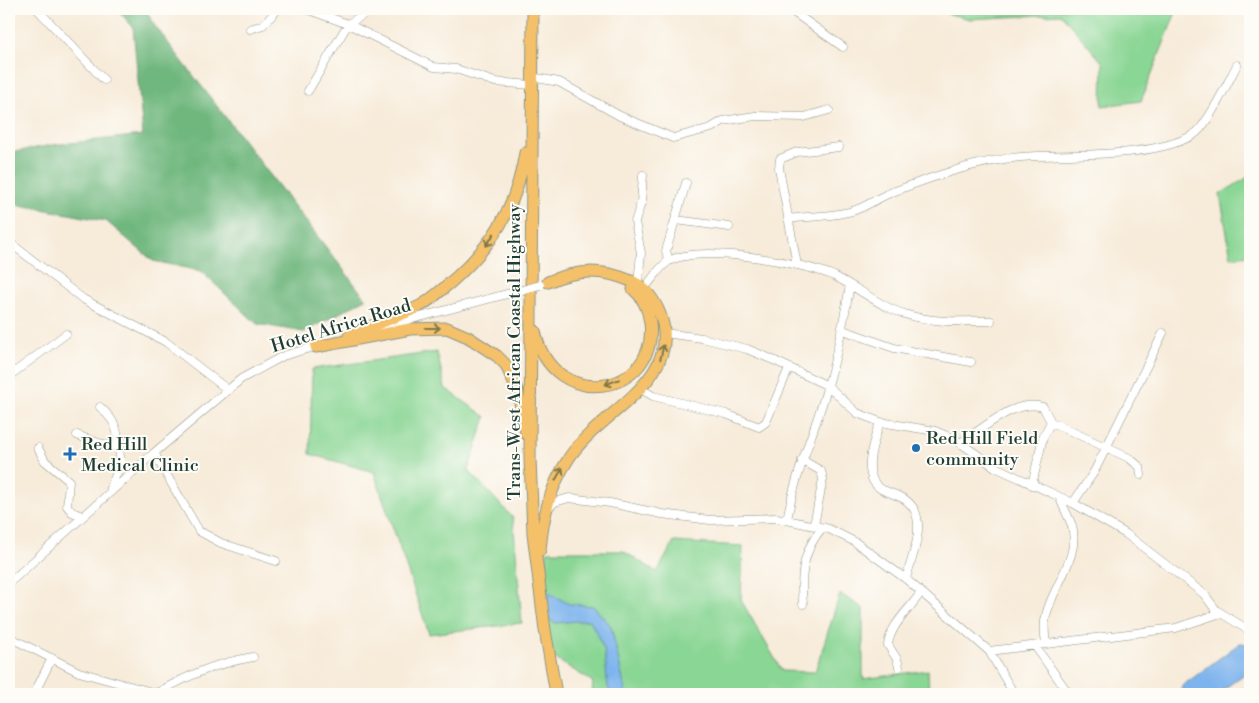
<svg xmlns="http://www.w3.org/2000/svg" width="1259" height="703" font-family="'Libre Bodoni',serif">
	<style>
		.green { fill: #8ad694; stroke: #548a64 }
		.forest { fill: #6fb77e; stroke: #477a59 }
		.water { fill: #7eb4ed; stroke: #4e7890 }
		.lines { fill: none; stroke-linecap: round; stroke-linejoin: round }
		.minor-casing { stroke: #8b9486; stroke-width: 9 }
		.highway-casing { stroke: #8b9486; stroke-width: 13 }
		.minor { stroke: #fff; stroke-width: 8 }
		.highway { stroke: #f4c16a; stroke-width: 11 }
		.minor-bridge-casing { stroke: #8b9486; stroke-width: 9; stroke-linecap: butt }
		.minor-bridge { stroke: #fff; stroke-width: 8 }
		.oneway { stroke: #7f784c }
		.poi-dot { fill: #1f6fb2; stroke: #fdfcf7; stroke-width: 2 }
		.labels { text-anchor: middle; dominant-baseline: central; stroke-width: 4; stroke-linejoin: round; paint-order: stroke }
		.street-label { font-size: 18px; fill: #1f3d34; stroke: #fdfcf7 }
		.poi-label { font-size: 18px; fill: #1f3d34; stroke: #fdfcf7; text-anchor: start }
	</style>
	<rect width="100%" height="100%" fill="#fdfcf7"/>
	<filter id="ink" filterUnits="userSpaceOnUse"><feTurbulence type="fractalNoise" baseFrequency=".02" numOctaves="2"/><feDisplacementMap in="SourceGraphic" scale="10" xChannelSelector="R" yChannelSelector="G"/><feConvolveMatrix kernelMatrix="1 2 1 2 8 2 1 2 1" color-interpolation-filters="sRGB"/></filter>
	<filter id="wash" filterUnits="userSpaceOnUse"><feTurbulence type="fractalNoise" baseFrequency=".0096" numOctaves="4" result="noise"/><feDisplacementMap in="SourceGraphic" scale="20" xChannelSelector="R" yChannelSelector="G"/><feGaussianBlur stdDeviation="1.12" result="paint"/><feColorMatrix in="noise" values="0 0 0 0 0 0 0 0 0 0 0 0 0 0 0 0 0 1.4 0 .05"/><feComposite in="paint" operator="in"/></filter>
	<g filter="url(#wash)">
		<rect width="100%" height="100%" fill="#f7ebd9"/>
		<!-- green -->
		<path class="green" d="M929 9H1183L1176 12 1141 101 1102 106 1103 63 1061 14 970 19Z
			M1250 176V255L1231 257 1220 194Z
			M437 352 445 388 486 417 468 470 513 518 522 623 429 634 374 472 310 454 312 369Z
			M674 542 743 546 741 600 782 671 815 672 840 594 863 608V679L928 670 929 694H592L593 682 551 656 545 622 547 551H623L657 572Z"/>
		<!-- forest -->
		<path class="forest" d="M117 9H146L152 22 366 299 304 332 257 324 201 271 153 261 106 221 9 203V153L52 145 143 135 133 27Z"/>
		<!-- water -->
		<path class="water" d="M544 590 569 604 593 606 611 626 626 694H613L608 688 604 649 590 620 555 623 544 616Z
			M1240 643 1250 644V670L1217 694H1180L1182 686Z"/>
	</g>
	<g filter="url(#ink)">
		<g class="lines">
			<!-- minor casing -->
			<g class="minor-casing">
				<path id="minor" d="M37 9 104 80
					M306 9 348 24 371 10
					M789 9 843 47
					M250 29 263 25 278 9
					M531 77 559 82 620 116 673 138 711 128 723 121 755 116 804 117 829 110
					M308 91 348 24 434 67 456 69 495 82 531 85
					M788 219C809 216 832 217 852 211 865 208 877 198 890 193 932 177 976 161 1021 157 1070 153 1151 159 1193 135 1206 129 1229 80 1237 65
					M676 220 729 227
					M9 242 83 299 166 342 228 390
					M669 261 666 251 686 183
					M797 265 779 168 780 159 797 152 839 147
					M638 283 641 253 635 222 641 203 643 175
					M644 289C651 281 659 267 669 261 699 244 803 262 834 276 859 288 881 308 908 315 936 323 962 321 991 321
					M382 327 522 290
					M843 330 894 348 971 362
					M664 333 702 338 747 349 771 359 828 386 857 413 880 422 935 431 956 440 995 467 1073 503 1126 534 1204 594 1216 610 1250 631
					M9 376 66 334
					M641 389 653 396 726 414 759 427 766 422 789 368
					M100 407C113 419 119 428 118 447
					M880 422C874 440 859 478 883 490 895 495 908 497 915 511 924 531 911 559 906 579
					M77 435 98 443 118 447C125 469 114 471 110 492
					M960 443C984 429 1014 398 1043 407L1051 422
					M38 448 45 461 69 481 67 506 72 512 82 516
					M154 453 199 531 221 543 276 561
					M802 460 821 471 823 479 814 525
					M1032 485 1043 437 1051 422 1129 458 1140 467 1141 475
					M1073 503 1094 472 1163 333
					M547 509 555 502 569 498 610 503 662 514 710 520 777 518 829 529 855 542 906 579 989 651 1014 694
					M787 520C795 473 815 431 828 385 838 352 844 319 850 285
					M9 583 154 453 241 379 283 356 320 345
					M803 604C800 576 803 550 822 528
					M9 637 79 672 159 694
					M1046 644C1045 637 1044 628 1045 621 1049 590 1081 559 1072 526 1069 517 1063 507 1060 498
					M1035 646 1069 694
					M989 651 1176 628 1221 613
					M899 667 897 659 888 645C891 623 910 610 921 592
					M157 693C191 674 214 664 253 657
					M34 694 52 658"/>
			</g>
			<!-- highway casing -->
			<g class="highway-casing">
				<path id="highway" d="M533 9 530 458 533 533 545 630 556 694
					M535 331C551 413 659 397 650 322 648 309 643 297 633 289
					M349 336C372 324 397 318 420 306 431 300 440 291 450 283 492 246 516 209 525 153
					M316 347 410 329 447 328 468 337 497 356 506 365 518 392 526 434
					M540 550C543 516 550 487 569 458 598 412 685 381 660 314 655 301 645 286 631 281 602 269 577 269 548 282"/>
			</g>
			<!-- minor -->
			<use href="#minor" class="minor"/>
			<!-- highway -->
			<use href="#highway" class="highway"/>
			<!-- minor-bridge casing -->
			<g class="minor-bridge-casing">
				<path id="minor-bridge" d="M522 290 540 285"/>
			</g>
			<!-- minor-bridge -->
			<use href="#minor-bridge" class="minor-bridge"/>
		</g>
		<!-- one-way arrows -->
		<defs><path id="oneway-shaft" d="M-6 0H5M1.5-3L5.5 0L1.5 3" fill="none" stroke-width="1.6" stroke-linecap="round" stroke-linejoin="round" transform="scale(1.25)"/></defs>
		<g class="oneway">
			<use href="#oneway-shaft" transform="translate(490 240) rotate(122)"/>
			<use href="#oneway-shaft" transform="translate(433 328)"/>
			<use href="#oneway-shaft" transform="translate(662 352) rotate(-77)"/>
			<use href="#oneway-shaft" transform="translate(612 382) rotate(159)"/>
			<use href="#oneway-shaft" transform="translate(559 474) rotate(-60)"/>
		</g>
	</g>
	<!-- markers -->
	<g class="poi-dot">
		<circle cx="916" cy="448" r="5"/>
		<path d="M67.5 446.5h5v5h5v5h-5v5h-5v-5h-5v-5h5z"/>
	</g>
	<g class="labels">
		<!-- street labels -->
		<g class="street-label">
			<text transform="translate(341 326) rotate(-17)">Hotel Africa Road</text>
			<text transform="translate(514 352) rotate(-90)">Trans-West African Coastal Highway</text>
		</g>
		<!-- poi labels -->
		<g class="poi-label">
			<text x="926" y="438">Red Hill Field<tspan x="926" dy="21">community</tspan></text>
			<text x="81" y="444">Red Hill<tspan x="81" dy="21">Medical Clinic</tspan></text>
		</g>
	</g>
	<!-- margin -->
	<rect width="1259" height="703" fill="none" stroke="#fdfcf7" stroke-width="30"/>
</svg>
